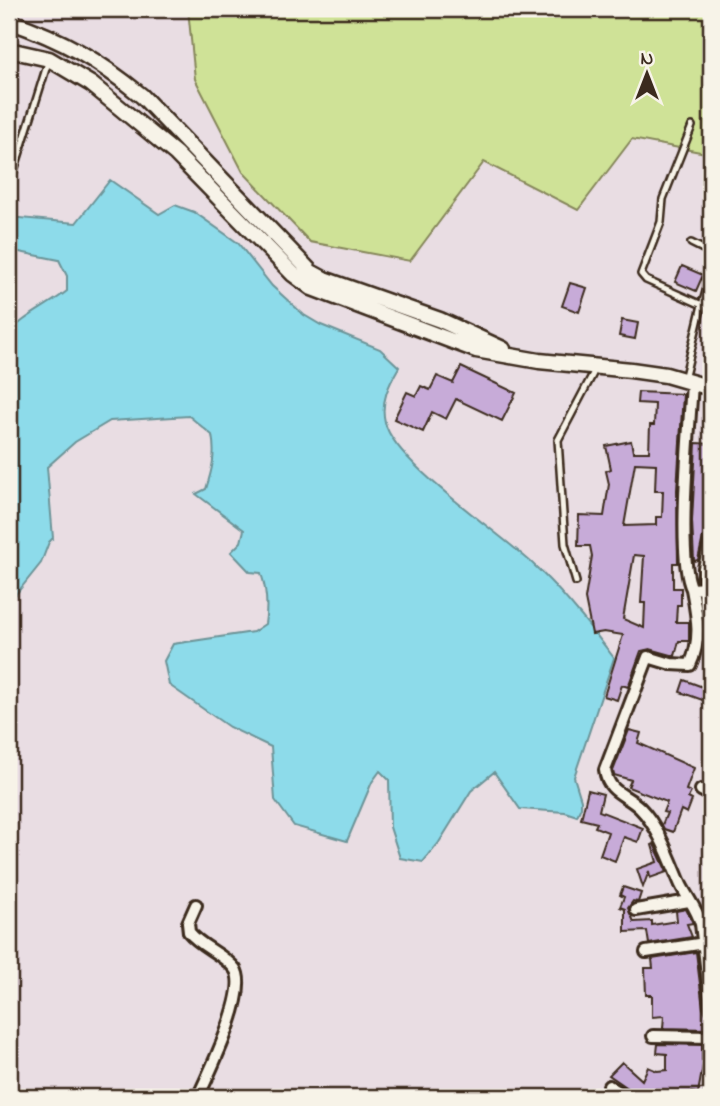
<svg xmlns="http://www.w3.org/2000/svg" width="720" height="1106" font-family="'Indie Flower',sans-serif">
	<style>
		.green { fill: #cfe297; stroke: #85865a; stroke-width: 2 }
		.water { fill: #8ddbea; stroke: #6c9498; stroke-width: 2 }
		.building { fill: #c7abd8; stroke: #3b2a1e; stroke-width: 2; fill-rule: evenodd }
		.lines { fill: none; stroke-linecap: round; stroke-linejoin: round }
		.service-casing { stroke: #3b2a1e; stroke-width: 10 }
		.minor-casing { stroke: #3b2a1e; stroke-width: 16 }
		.tertiary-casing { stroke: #3b2a1e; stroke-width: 19 }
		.service { stroke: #f7f3e8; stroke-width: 5 }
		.minor { stroke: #f7f3e8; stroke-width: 10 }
		.tertiary { stroke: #f7f3e8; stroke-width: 14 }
	</style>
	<rect width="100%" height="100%" fill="#e9dde3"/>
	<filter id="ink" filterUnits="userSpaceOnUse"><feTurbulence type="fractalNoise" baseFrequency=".0143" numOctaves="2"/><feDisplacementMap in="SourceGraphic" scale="14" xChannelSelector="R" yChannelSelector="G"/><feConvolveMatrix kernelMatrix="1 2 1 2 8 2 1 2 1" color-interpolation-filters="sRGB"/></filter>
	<g filter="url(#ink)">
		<!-- green -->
		<path class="green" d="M188 9H711V154L632 139 578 210 484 162 410 261 310 242 243 172 195 79Z"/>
		<!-- water -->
		<path class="water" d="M110 180 159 214 175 205 194 212 238 243 272 286 304 315 321 325 380 349 399 367C389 384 380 402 385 422 393 462 502 534 534 565 564 593 590 626 614 658L574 777 581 800V807L577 816 565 812 520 809 494 772 471 791 438 844 423 862 400 858 390 827 389 780 380 771 372 782 347 841 294 826 275 800 271 747 229 727 169 685 164 661 173 644 253 632 265 624C268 606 267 591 261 573L250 572 231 552 241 542 244 530 196 494 206 489C212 470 216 455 212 435L189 416 110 421 75 442 47 467 53 538 49 542 41 563 9 603V335C18 319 50 305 67 291V276L59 260 9 250V217L76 223Z"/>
		<!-- building -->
		<path class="building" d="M682 266 703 275 696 291 675 282Z
			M570 283 587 288 579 312 562 306Z
			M622 320 638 323 635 339 619 336Z
			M461 367 516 393 502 421 456 399 446 419 432 412 423 432 394 419 407 392 416 396 421 386 430 390 437 376 453 383Z
			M638 392 683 394 677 490 678 563H673V588H681V605H677L676 622H689V641H679L675 656 650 649 641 651 628 687 622 685 617 700 604 696 623 635 604 632 592 634 585 599 592 556 590 546H578L579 515 604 516 609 484 606 471 611 469 606 446 631 441 633 452H649L650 425H654L655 404 637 403ZM635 463 656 464 655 491H663L662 517H656V525L624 526ZM634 555 644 556 641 603H645L644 628 623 619Z
			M696 443 711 444V524L709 531 703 537 698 560 694 561 692 521Z
			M684 680 711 690V703L680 692Z
			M629 730 641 733 638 743 694 768 686 790 691 792 688 798 692 800 687 813 681 810 673 832 664 829 662 825 667 813 663 812 667 802 628 787 631 780 614 775 613 771Z
			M588 790 603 794 599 811 643 828 638 842 624 837 615 861 600 855 608 832 595 827 597 823 581 819Z
			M654 844 667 872 650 878 649 871 643 887 637 869 657 862 652 845Z
			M623 887 641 893 638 902 633 901 628 908 634 922 652 921V925L677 921 676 911 686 909 693 923 687 924 692 937 649 944 647 931 625 932V909L620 907 624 897 620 895Z
			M696 952 703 1008 707 1016V1029L663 1028 664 1016 652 1017V995H646L645 968H653L652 959Z
			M658 1044 702 1045V1060H704L698 1093 692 1092V1097H635L632 1091 609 1075 622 1062 642 1080 648 1067 657 1071 667 1070V1054L657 1053Z"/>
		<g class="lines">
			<!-- service casing -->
			<g class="service-casing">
				<path id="service" d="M9 178 14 171 49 59
					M691 243 711 253
					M702 305 711 275
					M684 380 702 305 646 280 641 274 661 222 663 199 692 126
					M576 582 565 544 558 440 596 368"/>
			</g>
			<!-- minor casing -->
			<g class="minor-casing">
				<path id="minor" d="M692 382C690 424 676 559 692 589
					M701 790 711 795
					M196 905 188 923 189 932C201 947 224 954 235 969 250 991 209 1073 198 1097
					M636 910 689 901
					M701 924C697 909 688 899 681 885 671 862 659 827 640 808 626 794 608 793 605 770L648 657 671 664 690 665C702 639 697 616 692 589L704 588V568L711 539
					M711 926 701 924 711 1007
					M646 952 705 943
					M653 1036 711 1037
					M609 1086 627 1097
					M710 1097 711 1092"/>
			</g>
			<!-- tertiary casing -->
			<g class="tertiary-casing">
				<path id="tertiary" d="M9 21C63 40 97 59 142 96L311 272 324 279 440 320 503 349
					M9 50 49 59 91 84 176 154 293 274 312 288 476 350 539 361 631 370 666 375 711 388"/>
			</g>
			<!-- service -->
			<use href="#service" class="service"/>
			<!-- minor -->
			<use href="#minor" class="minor"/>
			<!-- tertiary -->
			<use href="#tertiary" class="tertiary"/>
		</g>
	</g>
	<!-- margin -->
	<rect width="720" height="1106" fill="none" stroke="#f7f3e8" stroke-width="35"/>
	<rect x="18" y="18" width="685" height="1071" fill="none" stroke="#3b2a1e" stroke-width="2.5" filter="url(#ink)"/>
	<!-- north arrow -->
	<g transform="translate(647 74)" stroke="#f7f3e8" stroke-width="5" paint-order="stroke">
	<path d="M0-5L12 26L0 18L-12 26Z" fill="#3b2a1e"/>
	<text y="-10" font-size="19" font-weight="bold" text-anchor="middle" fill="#3b2a1e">N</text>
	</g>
</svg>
